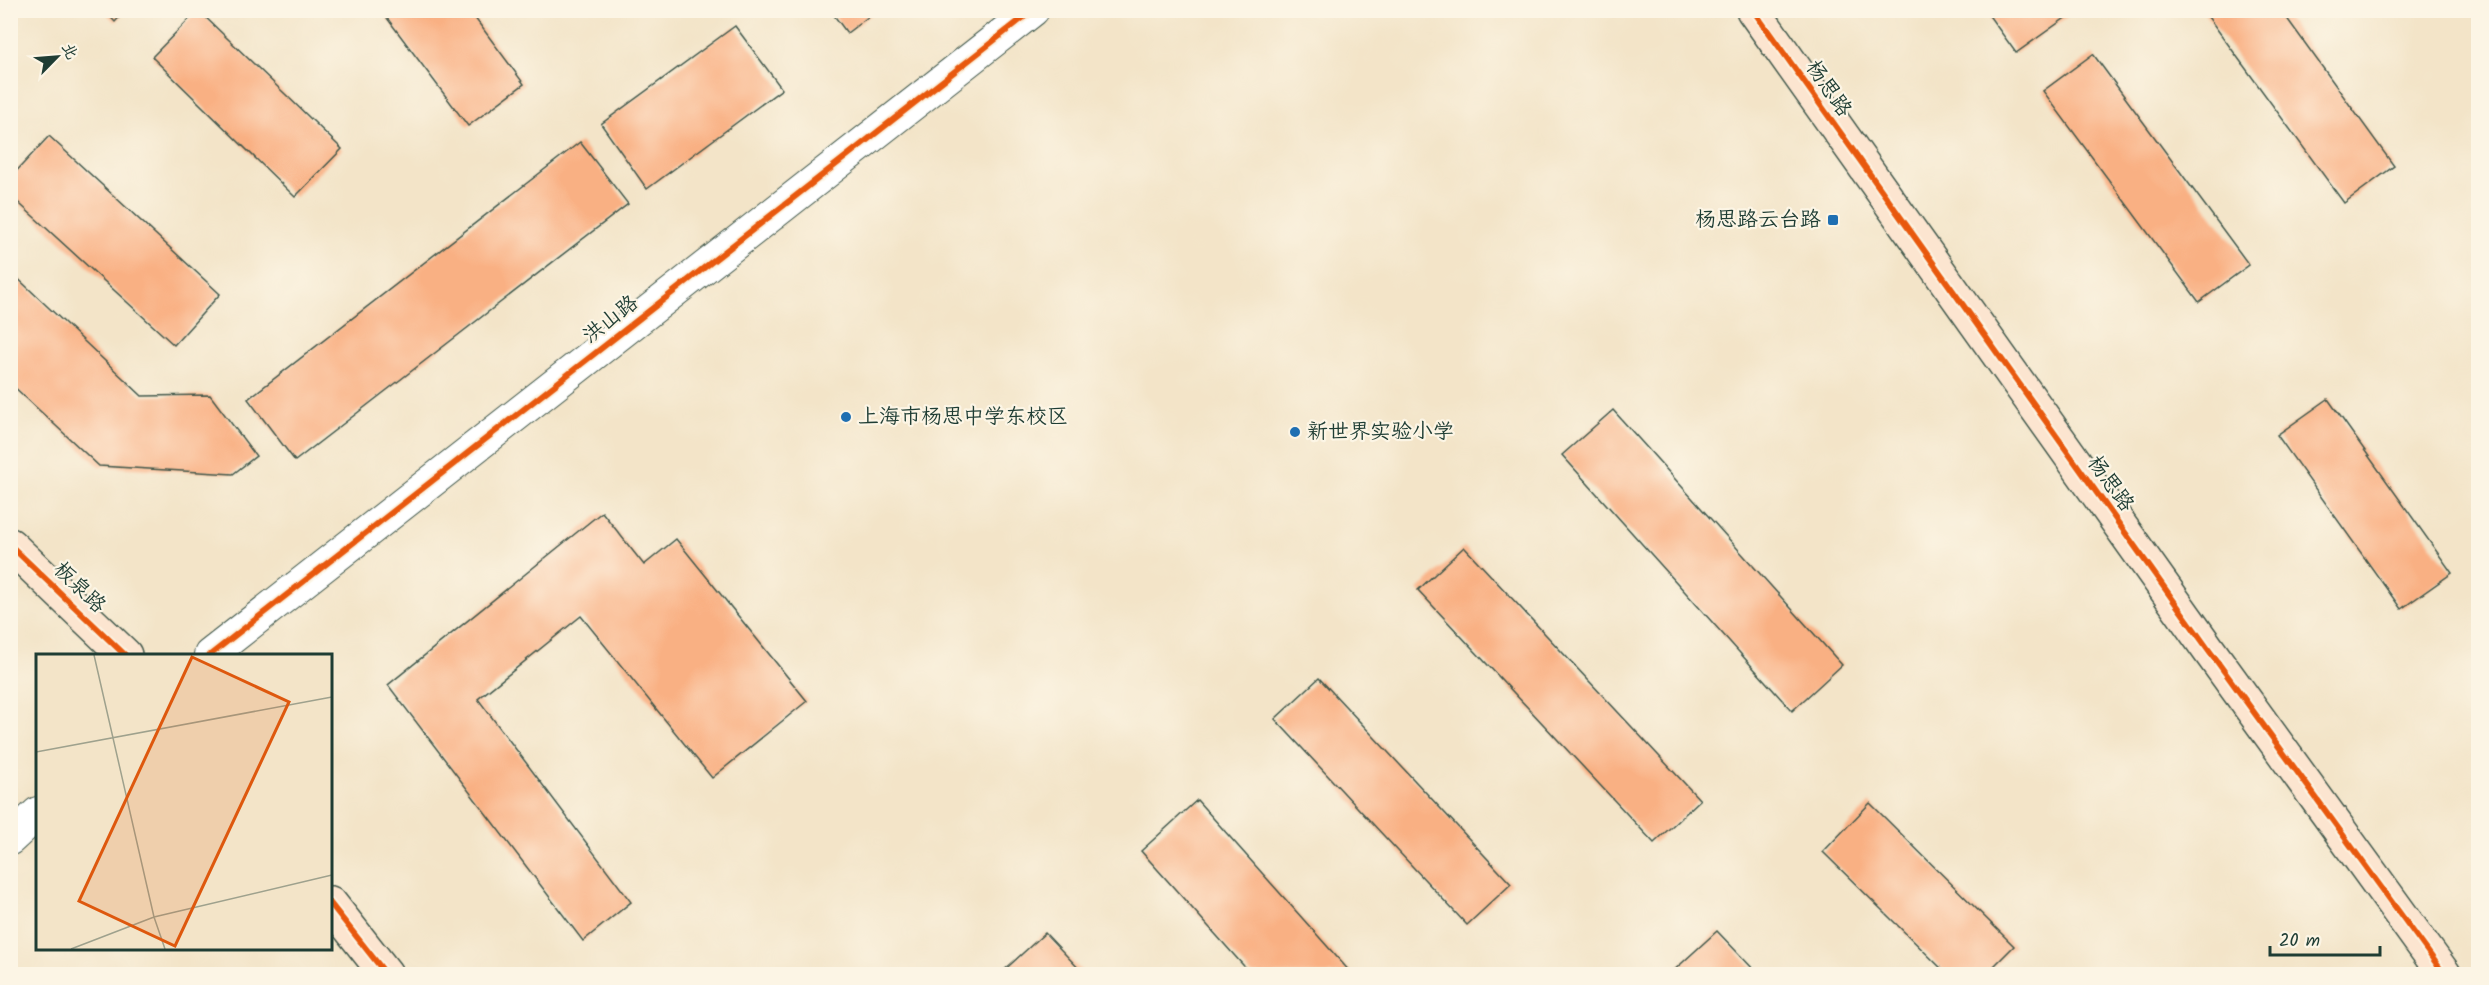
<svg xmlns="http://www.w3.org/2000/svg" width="2489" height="985" font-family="Kalam,'LXGW WenKai TC',sans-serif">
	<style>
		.building { fill: #f9b083 }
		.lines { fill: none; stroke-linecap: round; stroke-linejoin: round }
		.street-casing { stroke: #3f564a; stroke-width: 34 }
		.secondary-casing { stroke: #3f564a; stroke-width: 36 }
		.street { stroke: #fff; stroke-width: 32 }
		.secondary { stroke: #fce5d0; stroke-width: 33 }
		.cycleway-casing { stroke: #fcf5e5; stroke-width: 10 }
		.cycleway { stroke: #e8590c; stroke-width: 6 }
		.poi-dot { fill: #1f6fb2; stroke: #fcf5e5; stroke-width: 2 }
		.labels { text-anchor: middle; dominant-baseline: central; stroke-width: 4.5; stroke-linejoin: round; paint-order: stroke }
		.street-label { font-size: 21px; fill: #1f3d34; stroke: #fcf5e5 }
		.poi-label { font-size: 21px; fill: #1f3d34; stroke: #fcf5e5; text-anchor: start }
		.inset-road { fill: none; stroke: #9ea18d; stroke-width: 1.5 }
		.view { fill: #de580e; fill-opacity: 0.15; stroke: #de580e; stroke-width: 3 }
		.inset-edge { fill: none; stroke: #1f3d34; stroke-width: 3 }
	</style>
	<rect width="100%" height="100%" fill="#fcf5e5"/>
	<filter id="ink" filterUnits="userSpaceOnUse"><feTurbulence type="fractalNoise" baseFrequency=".0167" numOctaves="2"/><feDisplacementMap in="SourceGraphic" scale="12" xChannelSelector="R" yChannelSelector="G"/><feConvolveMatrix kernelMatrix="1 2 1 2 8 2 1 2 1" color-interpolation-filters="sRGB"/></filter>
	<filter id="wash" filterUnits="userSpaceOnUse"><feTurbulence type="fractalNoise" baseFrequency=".008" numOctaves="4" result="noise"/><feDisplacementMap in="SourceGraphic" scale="24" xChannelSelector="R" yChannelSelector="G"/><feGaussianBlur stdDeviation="1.35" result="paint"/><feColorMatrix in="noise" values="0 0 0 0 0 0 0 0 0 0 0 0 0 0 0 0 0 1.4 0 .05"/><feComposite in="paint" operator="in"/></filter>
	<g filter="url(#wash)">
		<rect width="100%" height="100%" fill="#f3e4c8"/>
		<g id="blocks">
			<!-- building -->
			<path class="building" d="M104 10H126L115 22Z
				M198 10 342 149 295 197 152 57Z
				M381 10H469L524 84 468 126Z
				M830 10H877L847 33Z
				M1985 10H2064L2068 16 2016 53Z
				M2203 10H2281L2394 166 2344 203Z
				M735 26 782 89 647 189 601 124Z
				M2093 54 2249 265 2199 302 2043 91Z
				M49 136 220 294 174 345 10 195V178Z
				M580 142 628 204 295 461 248 399Z
				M10 271 142 396 210 395 256 456 233 474 99 466 10 383Z
				M2328 399 2452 573 2401 609 2277 435Z
				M1613 410 1842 665 1792 711 1562 455Z
				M602 512 644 565 676 539 807 701 712 778 581 616 478 699 631 902 583 941 388 685Z
				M1464 547 1700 800 1654 843 1418 590Z
				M1319 678 1511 884 1467 925 1275 719Z
				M1197 800 1352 974H1251L1141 851Z
				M1870 803 2014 946 1986 974H1947L1823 852Z
				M1717 931 1758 974H1670Z
				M1045 933 1084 974H1000Z"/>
		</g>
	</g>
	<g filter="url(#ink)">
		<use href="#blocks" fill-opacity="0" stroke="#3f564a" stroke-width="1.5"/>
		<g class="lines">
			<!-- street casing -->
			<g class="street-casing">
				<path id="street" d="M210 655 1033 10
					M10 839 38 813"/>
			</g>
			<!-- secondary casing -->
			<g class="secondary-casing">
				<path id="secondary" d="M1753 10 2208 649 2444 974
					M10 545 125 655
					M330 903 386 974"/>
			</g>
			<!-- street -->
			<use href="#street" class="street"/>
			<!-- secondary -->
			<use href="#secondary" class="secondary"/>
			<!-- cycleway casing -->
			<g class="cycleway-casing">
				<path id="cycleway" d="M1753 10 2208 649 2444 974
					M10 545 125 655
					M210 655 1033 10
					M330 903 386 974"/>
			</g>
			<!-- cycleway -->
			<use href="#cycleway" class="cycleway"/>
		</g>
	</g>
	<!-- markers -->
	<g class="poi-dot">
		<rect x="1827" y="214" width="12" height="12" rx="3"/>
		<circle cx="846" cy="417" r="6"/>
		<circle cx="1295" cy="432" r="6"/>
	</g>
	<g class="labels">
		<!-- street labels -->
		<g class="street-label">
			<text transform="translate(1828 89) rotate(55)">杨思路</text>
			<text transform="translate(611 320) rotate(-38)">洪山路</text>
			<text transform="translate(2110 484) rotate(54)">杨思路</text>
			<text transform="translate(79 588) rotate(44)">板泉路</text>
		</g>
		<!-- poi labels -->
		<g class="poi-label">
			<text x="1821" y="220" text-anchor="end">杨思路云台路</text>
			<text x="858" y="417">上海市杨思中学东校区</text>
			<text x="1307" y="432">新世界实验小学</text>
		</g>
	</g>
	<!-- overview -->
	<g transform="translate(36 654)">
		<rect width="296" height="296" fill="#f3e4c8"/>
		<path class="inset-road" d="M58 1 118 263 129 295M0 98 296 43M35 295 118 263 296 221"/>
		<path class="view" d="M156 3 253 48 139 292 43 247Z"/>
		<rect width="296" height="296" class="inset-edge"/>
	</g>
	<!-- margin -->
	<rect width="2489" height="985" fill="none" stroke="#fcf5e5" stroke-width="36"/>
	<!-- north arrow -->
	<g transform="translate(57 57) rotate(65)" stroke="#fcf5e5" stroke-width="4.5" paint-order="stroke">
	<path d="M0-4.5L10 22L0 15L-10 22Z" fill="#1f3d34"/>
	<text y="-9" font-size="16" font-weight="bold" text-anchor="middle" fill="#1f3d34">北</text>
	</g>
	<!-- scale -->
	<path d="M2270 946v9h110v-9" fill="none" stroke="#1f3d34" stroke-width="3"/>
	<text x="2279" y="946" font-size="18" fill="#1f3d34" stroke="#fcf5e5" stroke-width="4.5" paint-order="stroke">20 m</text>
</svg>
